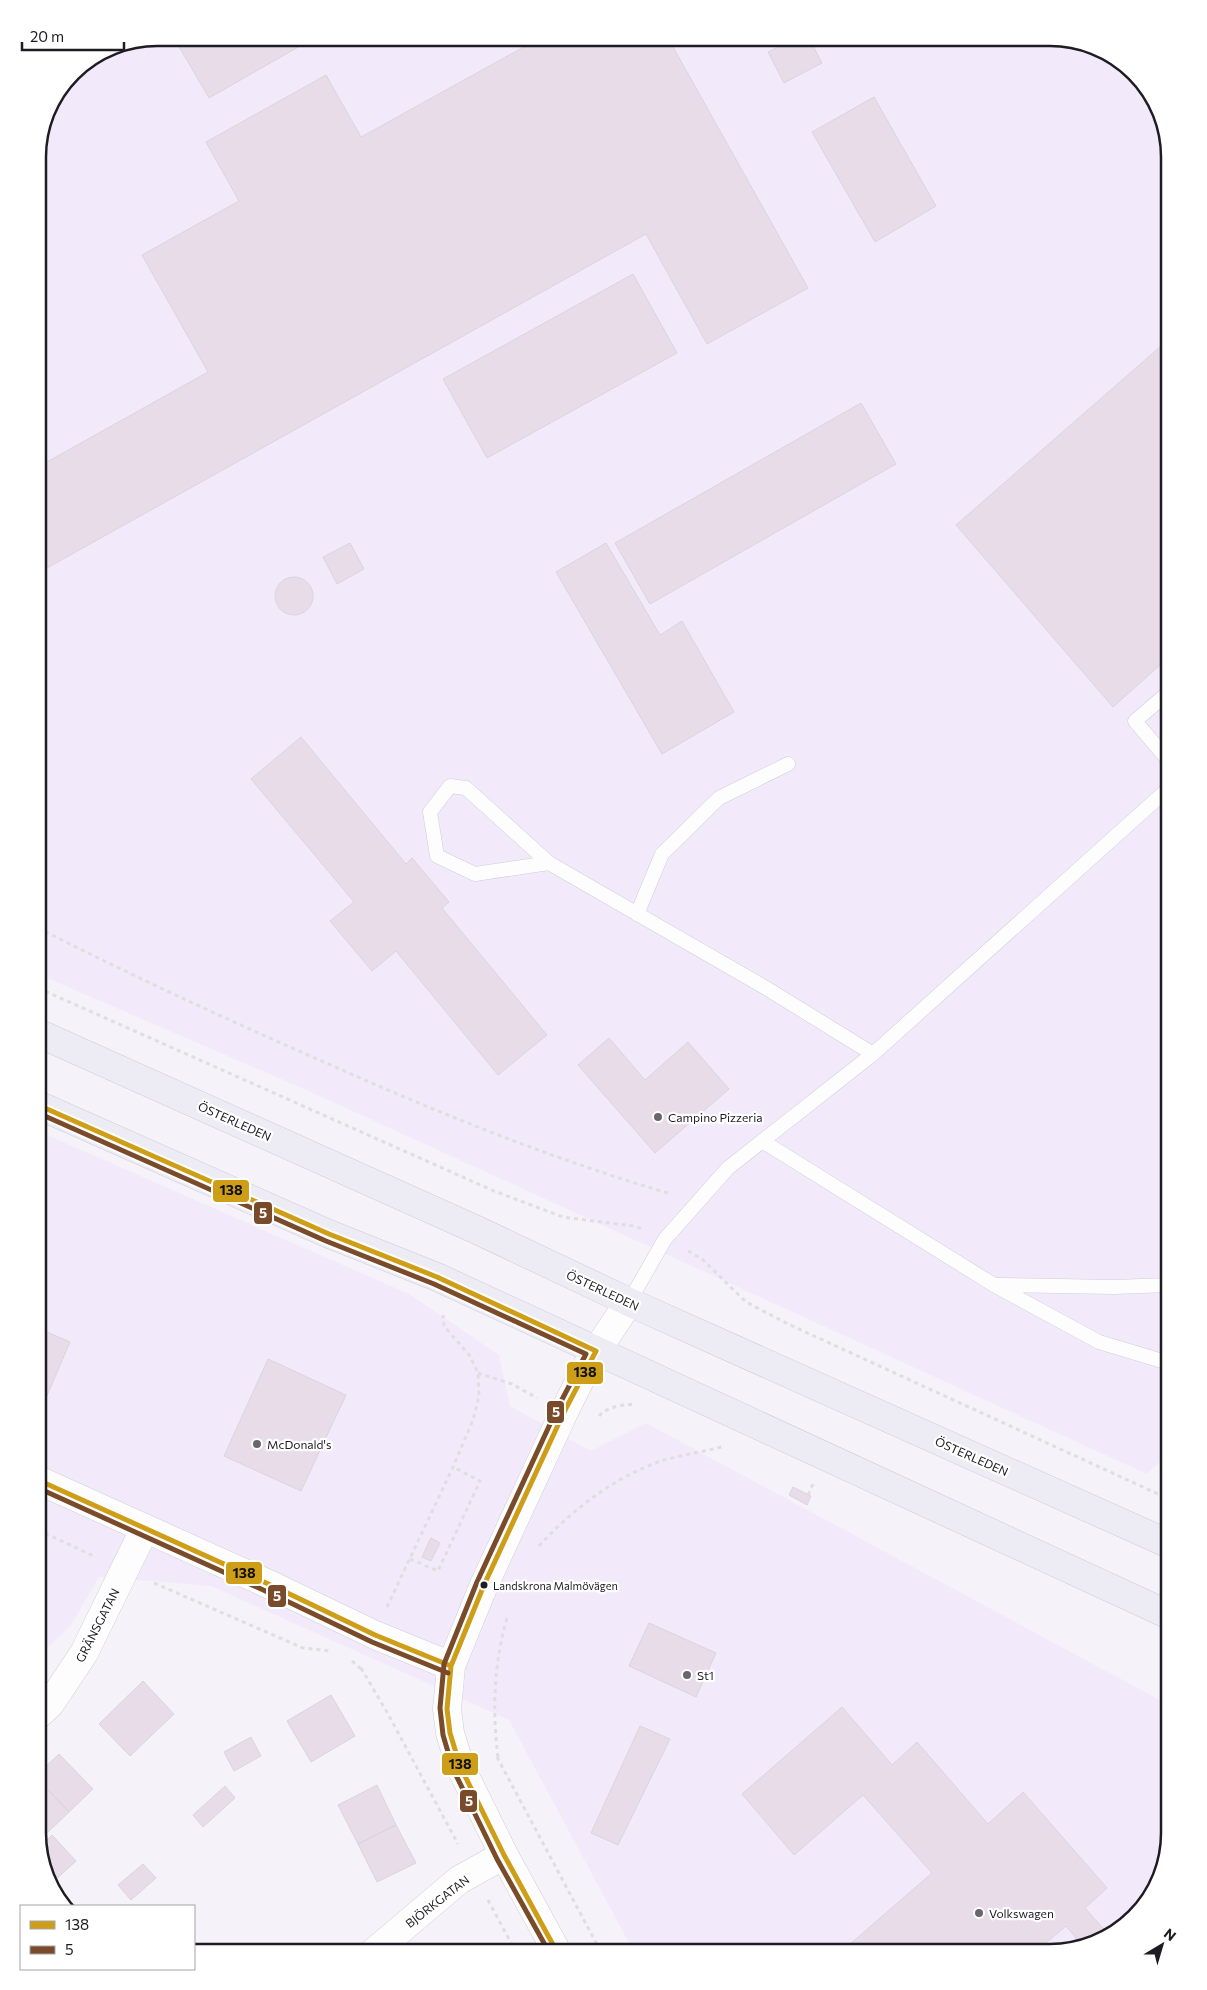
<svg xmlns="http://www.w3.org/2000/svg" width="1207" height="1990" font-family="Commissioner,sans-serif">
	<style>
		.built { fill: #f2eafa }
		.building { fill: #e8dce9; stroke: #dad5dc }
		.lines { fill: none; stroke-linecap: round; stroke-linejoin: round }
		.lane-casing { stroke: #d0cdd4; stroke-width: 15 }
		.street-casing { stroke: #d0cdd4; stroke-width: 29 }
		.primary-casing { stroke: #cecdd1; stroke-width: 29 }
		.path { stroke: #dfdee0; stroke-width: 3; stroke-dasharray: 4 4; stroke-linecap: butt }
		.lane { stroke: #fefdfe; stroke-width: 14 }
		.street { stroke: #fefdfe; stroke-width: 28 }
		.primary { stroke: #edecf5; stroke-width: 28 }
		.bus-1-casing { stroke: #fff; stroke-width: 9 }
		.bus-2-casing { stroke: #fff; stroke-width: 9 }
		.bus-1 { stroke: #cf9e18; stroke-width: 5 }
		.bus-2 { stroke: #7a4b2a; stroke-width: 5 }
		.poi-dot { fill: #6a666e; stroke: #fff; stroke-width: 2 }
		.bus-dot { fill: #1f1b23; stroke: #fff; stroke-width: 2 }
		.labels { text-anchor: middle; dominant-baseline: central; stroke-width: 4.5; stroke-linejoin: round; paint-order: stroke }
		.bus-label { font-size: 11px; fill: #1f1b23; stroke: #fff; text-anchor: start }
		.poi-label { font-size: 12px; fill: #1f1b23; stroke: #fff; text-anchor: start }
		.street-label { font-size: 12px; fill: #1f1b23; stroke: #fff }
		.rim { fill: none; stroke: #1f1b23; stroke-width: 2.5 }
		.line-badge { stroke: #fff; stroke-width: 2 }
		.badge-label { font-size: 14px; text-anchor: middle; font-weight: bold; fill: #fff }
		.pale-badge-label { font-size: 14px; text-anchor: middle; font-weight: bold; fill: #111 }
	</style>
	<rect width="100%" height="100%" fill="#f5f2f9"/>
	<!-- built -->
	<path class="built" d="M158 38H1057L1116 58 1157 104 1169 158V1453L1147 1474 311 1092 38 974V150L47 111 73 73 112 47Z
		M38 1131 409 1294 499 1355 510 1406 591 1451 646 1423 1169 1705V1833L1149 1899 1103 1940 1049 1952H634L509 1720 211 1586 99 1577 71 1625 38 1657Z"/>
	<!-- building -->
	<path class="building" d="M174 38H314L209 98Z
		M540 38H668L808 288 707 344 646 234 38 573V467L208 372 142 255 239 201 206 142 326 75 361 137Z
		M796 38H809L822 63 784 83 768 52Z
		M874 97 936 206 875 242 812 132Z
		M633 274 677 353 487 458 443 379Z
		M1169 339V657L1113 707 956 525Z
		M861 403 896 464 650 604 615 543Z
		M350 543 364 569 337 584 323 557Z
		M606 543 660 635 682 621 734 712 662 754 556 572Z
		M275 596a19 19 0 1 1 38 0a19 19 0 1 1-38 0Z
		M301 737 406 864 412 858 449 902 442 908 547 1035 498 1075 396 951 372 971 330 921 354 902 251 779Z
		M609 1038 645 1080 688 1042 729 1089 655 1153 578 1065Z
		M38 1328 70 1342 46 1398 38 1394Z
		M268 1359 346 1395 301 1491 224 1456Z
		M793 1487 811 1496 807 1505 789 1495Z
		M431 1538 440 1543 431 1561 422 1557Z
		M649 1623 716 1653 696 1697 629 1666Z
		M143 1681 174 1714 130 1756 99 1724Z
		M331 1695 355 1736 311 1762 287 1721Z
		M842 1707 892 1765 917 1742 988 1824 1023 1792 1107 1888 1085 1908 1109 1935 1103 1940 1082 1945 1066 1926 1035 1952H841L932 1873 863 1795 794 1855 742 1794Z
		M640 1726 670 1739 618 1845 591 1833Z
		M251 1737 261 1756 234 1771 224 1752Z
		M59 1754 93 1789 69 1812 38 1779V1774Z
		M38 1779 69 1812 46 1834 38 1825Z
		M377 1785 396 1825 358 1844 338 1805Z
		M225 1786 235 1798 203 1827 193 1815Z
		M396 1825 416 1863 377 1882 358 1844Z
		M52 1835 76 1861 53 1882 48 1877 41 1846Z
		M143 1864 156 1878 131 1900 118 1885Z"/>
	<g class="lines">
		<!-- lane casing -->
		<g class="lane-casing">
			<path id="lane" d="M1169 761 1135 721 1169 692
				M549 863 475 874 437 856 430 812 450 786 466 788 549 863 766 988 873 1054
				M637 914 662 854 719 798 788 764
				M762 1141 994 1285 1099 1342 1169 1363
				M997 1285 1114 1287 1169 1285
				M629 1302 665 1239 728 1168 873 1054 1169 788"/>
		</g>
		<!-- street casing -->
		<g class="street-casing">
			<path id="street" d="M38 1480 275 1587 375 1635 451 1666
				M38 1715 50 1704 84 1653 145 1528
				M374 1952 459 1880 504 1855
				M557 1952 504 1855 460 1766 450 1733 447 1709 451 1666 484 1585 564 1412 589 1362 629 1302"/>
		</g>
		<!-- primary casing -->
		<g class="primary-casing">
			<path id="primary" d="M38 1033 477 1230 629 1302 1169 1544
				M38 1105 329 1234 437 1277 1169 1615"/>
		</g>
		<!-- path -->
		<path class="path" d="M38 928C129 974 221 1017 315 1058 431 1110 549 1158 671 1194
			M38 988 494 1191 563 1217 633 1226 642 1229
			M688 1251 702 1259 746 1302 788 1324 1169 1499
			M478 1373 512 1384 537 1398
			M599 1416C608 1406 622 1405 635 1404
			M808 1495 813 1484
			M38 1530 96 1557
			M539 1546C572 1510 612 1479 658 1462 679 1455 703 1452 725 1446
			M410 1559 438 1571 480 1481 453 1467
			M154 1583 303 1648 332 1651
			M387 1607 453 1467 473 1420 479 1396 478 1373 470 1356 444 1326 443 1315
			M352 1661 361 1669
			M361 1668 388 1714 458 1844
			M497 1757 601 1952
			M498 1757C492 1709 494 1664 507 1618
			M488 1900 516 1952"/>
		<!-- lane -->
		<use href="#lane" class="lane"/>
		<!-- street -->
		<use href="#street" class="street"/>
		<!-- primary -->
		<use href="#primary" class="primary"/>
		<!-- bus-1 casing -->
		<g class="bus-1-casing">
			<path id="bus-1" d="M38 1105 329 1234 437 1277 596 1351 564 1412 484 1585 451 1666 447 1709 450 1733 460 1766 504 1855 557 1952
				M38 1480 275 1587 375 1635 451 1666"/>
		</g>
		<!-- bus-2 casing -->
		<g class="bus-2-casing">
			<path id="bus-2" d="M38 1113 326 1241 434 1284 586 1354 557 1409 477 1582 444 1664 440 1708 443 1735 453 1769 497 1859 549 1952
				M38 1488 272 1594 372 1642 448 1673"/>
		</g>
		<!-- bus-1 -->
		<use href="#bus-1" class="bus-1"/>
		<!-- bus-2 -->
		<use href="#bus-2" class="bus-2"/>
	</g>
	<!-- markers -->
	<g class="poi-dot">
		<circle cx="658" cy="1117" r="5"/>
		<circle cx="257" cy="1444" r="5"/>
		<circle cx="687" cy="1675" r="5"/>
		<circle cx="979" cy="1913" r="5"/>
	</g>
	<circle class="bus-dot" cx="484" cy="1585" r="4.5"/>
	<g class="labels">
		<!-- bus labels -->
		<g class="bus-label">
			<text x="493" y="1585">Landskrona Malmövägen</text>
		</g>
		<!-- poi labels -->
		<g class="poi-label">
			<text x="668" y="1117">Campino Pizzeria</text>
			<text x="267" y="1444">McDonald's</text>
			<text x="697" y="1675">St1</text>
			<text x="989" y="1913">Volkswagen</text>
		</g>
		<!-- street labels -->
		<g class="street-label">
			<text transform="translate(235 1121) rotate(24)">ÖSTERLEDEN</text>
			<text transform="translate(603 1290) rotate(25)">ÖSTERLEDEN</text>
			<text transform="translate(972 1456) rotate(24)">ÖSTERLEDEN</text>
			<text transform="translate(97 1625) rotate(-63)">GRÄNSGATAN</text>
			<text transform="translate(437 1901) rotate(-38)">BJÖRKGATAN</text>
		</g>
	</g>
	<!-- crop -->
	<path d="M0 0H1207V1990H0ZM157 46H1050A111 111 0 0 1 1161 157V1833A111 111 0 0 1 1050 1944H157A111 111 0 0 1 46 1833V157A111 111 0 0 1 157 46Z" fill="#fff" fill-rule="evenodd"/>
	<path class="rim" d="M157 46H1050A111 111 0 0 1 1161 157V1833A111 111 0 0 1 1050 1944H157A111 111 0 0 1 46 1833V157A111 111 0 0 1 157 46Z"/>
	<g class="line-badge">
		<rect x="212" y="1179" width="38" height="24" rx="5" fill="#cf9e18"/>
		<rect x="253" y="1201" width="20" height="24" rx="5" fill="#7a4b2a"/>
		<rect x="566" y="1361" width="38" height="24" rx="5" fill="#cf9e18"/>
		<rect x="546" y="1400" width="19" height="24" rx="5" fill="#7a4b2a"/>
		<rect x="225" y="1561" width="38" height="24" rx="5" fill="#cf9e18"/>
		<rect x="267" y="1584" width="20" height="24" rx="5" fill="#7a4b2a"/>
		<rect x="441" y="1752" width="38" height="24" rx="5" fill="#cf9e18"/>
		<rect x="459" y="1789" width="19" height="24" rx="5" fill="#7a4b2a"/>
	</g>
	<g class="badge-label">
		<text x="263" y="1218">5</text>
		<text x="556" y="1417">5</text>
		<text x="277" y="1601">5</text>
		<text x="469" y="1806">5</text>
	</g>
	<g class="pale-badge-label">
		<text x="231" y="1195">138</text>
		<text x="585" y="1377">138</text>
		<text x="244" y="1578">138</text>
		<text x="460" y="1769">138</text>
	</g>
	<!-- legend -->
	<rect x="20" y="1905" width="175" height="65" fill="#ffffff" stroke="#a5a4a7"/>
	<rect x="30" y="1921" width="25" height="8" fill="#cf9e18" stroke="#a5a4a7"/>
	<text x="65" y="1930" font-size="15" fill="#1f1b23">138</text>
	<rect x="30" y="1946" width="25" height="8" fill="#7a4b2a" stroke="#a5a4a7"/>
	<text x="65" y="1955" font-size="15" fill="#1f1b23">5</text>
	<!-- north arrow -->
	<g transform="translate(1162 1945) rotate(38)" stroke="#ffffff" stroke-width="4" paint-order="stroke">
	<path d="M0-4L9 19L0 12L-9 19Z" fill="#1f1b23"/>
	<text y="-8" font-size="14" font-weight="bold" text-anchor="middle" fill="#1f1b23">N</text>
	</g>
	<!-- scale -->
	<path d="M22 42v8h102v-8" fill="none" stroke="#1f1b23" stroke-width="2.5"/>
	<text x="30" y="42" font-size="15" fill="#1f1b23" stroke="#ffffff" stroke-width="4" paint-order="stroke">20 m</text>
</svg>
